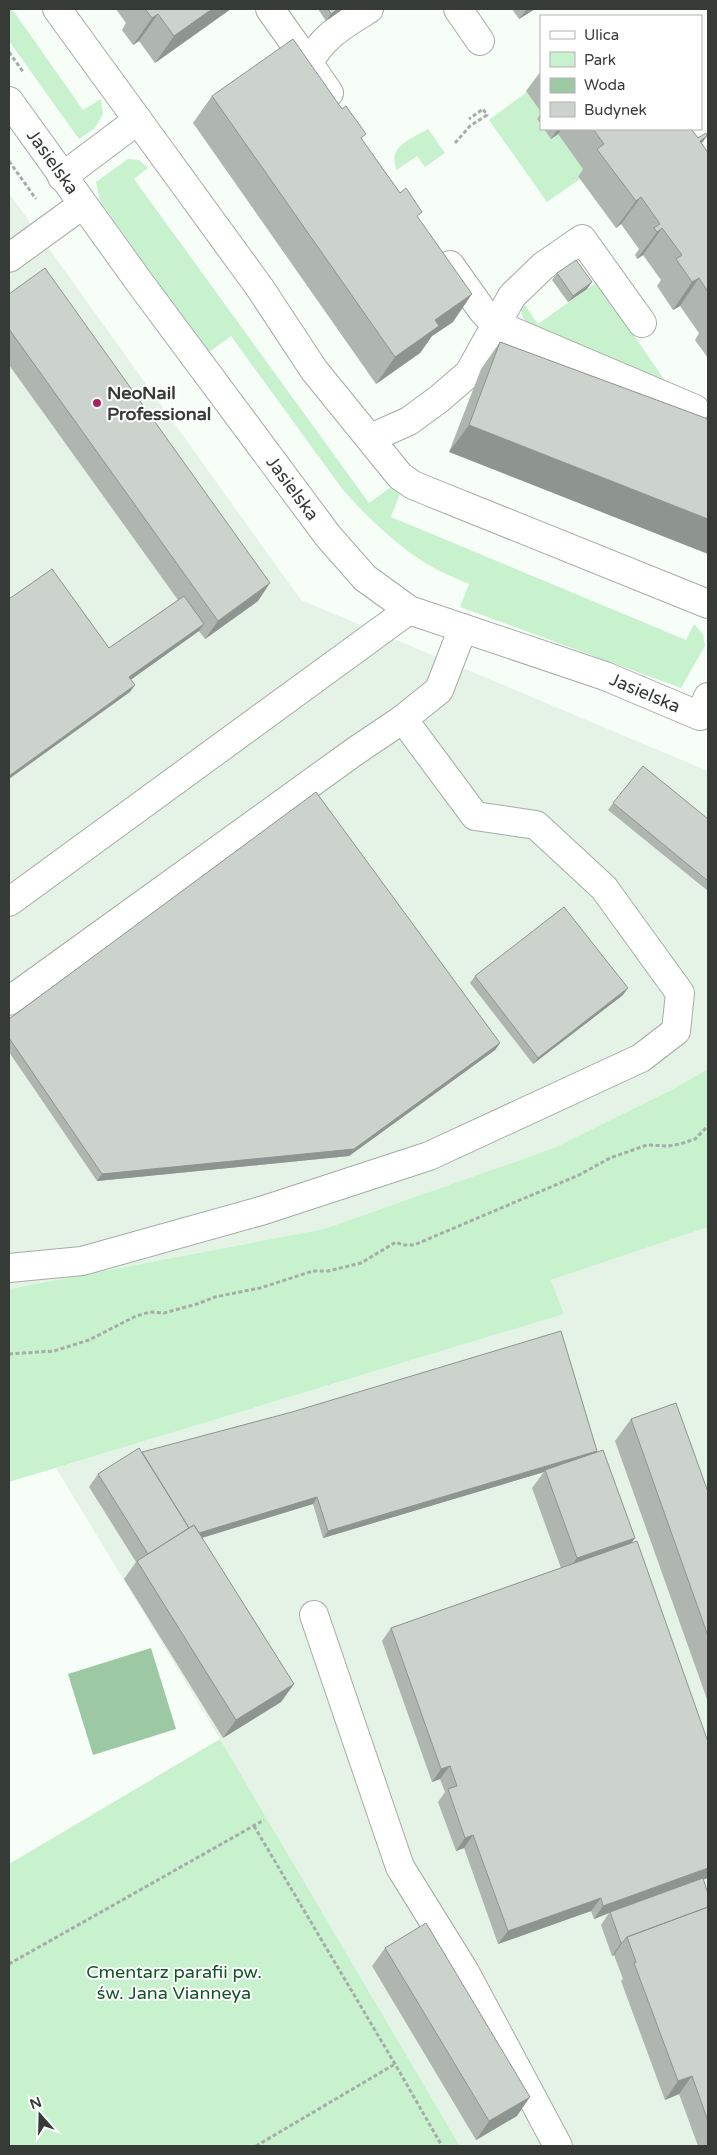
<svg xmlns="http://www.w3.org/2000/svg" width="717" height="2155" font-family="'Varela Round',sans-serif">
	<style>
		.built { fill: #e5f3e7 }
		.green { fill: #c7f2cd }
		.water { fill: #9cc8a3 }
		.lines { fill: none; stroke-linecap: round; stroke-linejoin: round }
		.minor-casing { stroke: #a4aca5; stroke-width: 30 }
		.path { stroke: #a6aca7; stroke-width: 3; stroke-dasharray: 4 2.5; stroke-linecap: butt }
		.minor { stroke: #fff; stroke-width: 28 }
		.wall { fill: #afb5af }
		.shaded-wall { fill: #8e948f }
		.building { fill: #cbd3cc; stroke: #8e948f }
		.poi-dot { fill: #ac2060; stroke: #fff; stroke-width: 2 }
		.labels { text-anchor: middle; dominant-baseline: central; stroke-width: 4; stroke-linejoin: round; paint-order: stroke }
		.street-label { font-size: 18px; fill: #373b38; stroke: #fff }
		.poi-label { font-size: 18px; font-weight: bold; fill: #373b38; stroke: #fff; text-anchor: start }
		.park-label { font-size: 18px; fill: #115426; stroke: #fff }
	</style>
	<rect width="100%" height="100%" fill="#f6fef7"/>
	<!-- built -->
	<path class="built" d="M9 193 301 600 708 771V1069L671 1090 554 1148 324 1229 9 1289Z
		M708 1227V2146H460L220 1739 56 1468 564 1314 551 1280Z"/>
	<!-- green -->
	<path class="green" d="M9 9H12L83 110 101 99 103 114 95 128 79 139 9 41Z
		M527 92 541 112V116L537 119 541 129H544L551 138 558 134 585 171 578 176 580 179 547 202 489 120Z
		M428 129 445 153 425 167 417 156 397 170C386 147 411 139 428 129Z
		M128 159 139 160 148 168 134 179 369 503 391 487 400 494 391 517 686 640 694 624 703 634 705 646 681 688 460 607 469 584C455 578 440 572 427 564 396 545 367 517 343 490L231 336 208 353 100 201 96 182Z
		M597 282 666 382 528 324C521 317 520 311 522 301L538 324Z
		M708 1069V1227L551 1280 564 1314 9 1482V1289L324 1229 554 1148 671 1090Z
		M220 1739 460 2146H9V1864Z"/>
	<!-- water -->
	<path class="water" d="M151 1648 176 1729 93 1755 68 1674Z"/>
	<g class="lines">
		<!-- minor casing -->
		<g class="minor-casing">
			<g id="minor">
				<path d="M57 9 260 288 314 370 400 476 413 485 430 492 708 604"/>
				<path d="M270 9 309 64"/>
				<path d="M458 9 480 41"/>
				<path d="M329 93 309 64C321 37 345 24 369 9"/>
				<path id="s1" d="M9 101 140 283 328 536 365 578 409 610 605 676 700 716 708 697"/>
				<path d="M62 177 138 120"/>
				<path d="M9 258 82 205"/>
				<path d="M450 265 482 310 495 324 695 409"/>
				<path d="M371 438 409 421 439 399 469 373 512 296 543 266 582 239 642 323"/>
				<path d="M9 902 409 610"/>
				<path d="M9 1001 354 752 403 719 439 690 463 628"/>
				<path d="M9 1268 82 1261 264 1210 429 1156 641 1058 676 1031 680 993 604 888 536 825 475 816 403 719"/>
				<path d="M314 1615 400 1867 465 1972 558 2146"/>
			</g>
		</g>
		<!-- path -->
		<path class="path" d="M9 52 24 73
			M455 143 470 126 487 115 483 109 469 119
			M9 161 36 199
			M9 1354 54 1351 89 1340 136 1316 150 1312 164 1313 197 1304 215 1297 260 1288 313 1271H328L361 1263 396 1242 402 1245H414L579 1175 610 1158 647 1145 668 1146 680 1144 695 1139 708 1126
			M254 1826 395 2064 442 2146
			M9 1964 264 1820
			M256 2146 395 2064"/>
		<!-- minor -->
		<use href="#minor" class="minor"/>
	</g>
	<!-- wall -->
	<path class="wall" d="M116 9H230L228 11 155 63 139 41 133 45 122 30 126 23Z
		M318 9H343L326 21Z
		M512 9H535L519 19Z
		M541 71V112L526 91Z
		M212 96 362 140 418 218 453 322 432 336 420 353 376 384 193 123Z
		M541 113V125L537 119Z
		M544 129H691L708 153V358L695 340 699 333 680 306 673 310 657 286 661 280 643 255 637 259 635 255 639 249 621 224 616 228 580 179 578 177 583 169 558 134 551 139Z
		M557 273 587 289 568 302 552 280Z
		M9 294 258 601 205 639 199 631 131 679 130 692 109 648 178 600 9 365Z
		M500 342 708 419 449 452 481 369Z
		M613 803 708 819V891L608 810Z
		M475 976 623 995 533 1064 470 983Z
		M9 1019 500 1043 495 1050 349 1156 97 1181 9 1052Z
		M631 1419 708 1492V1702L615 1441Z
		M597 1451 596 1452 631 1543 703 1880 708 1894V2146H698L679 2094 665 2100 621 1981 623 1979 614 1955 612 1956 601 1925 609 1913 594 1919 591 1911 498 1944 464 1848 456 1851 438 1802 445 1792 440 1779 432 1782 382 1641 391 1628 561 1568 532 1488 544 1472 323 1538 313 1504 202 1538 294 1684 281 1702 223 1738 124 1579 136 1562 89 1487 98 1474 142 1452Z
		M385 1948 517 2116 476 2140 372 1966Z"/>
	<!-- shaded-wall -->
	<path class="shaded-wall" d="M212 9H230L228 11 155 63 174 36Z
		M338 9H343L326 21 331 14Z
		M527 9H535L519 19Z
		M158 14 139 41 133 45 152 18Z
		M558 129H561L558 134 551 139Z
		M707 136 688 163 700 141Z
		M641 197 621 224 616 228 636 201Z
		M662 228 643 255 637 259 657 232Z
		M699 278 680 306 673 310 692 282Z
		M592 282 587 289 568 302 573 296Z
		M472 294 453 322 432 336 420 353 376 384 395 357 435 320Z
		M469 425 708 519V554L449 452Z
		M270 583 258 601 205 639 218 621Z
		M204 624 199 631 125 684 129 677Z
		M135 685 130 692 9 779V776Z
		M628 988 623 995 533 1064 538 1058Z
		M500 1043 495 1050 349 1156 97 1181 102 1174Z
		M597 1451 592 1458 545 1470 544 1472 323 1538 328 1531Z
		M317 1497 313 1504 181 1544 140 1568 149 1555 190 1531Z
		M635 1538 622 1556 564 1577 577 1558Z
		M294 1684 281 1702 223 1738 236 1720Z
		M450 1766 440 1779 432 1782 441 1769Z
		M473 1835 464 1848 456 1851 465 1838Z
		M708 1868V1878L610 1913V1912L609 1913 594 1919 603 1906Z
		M601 1898 591 1911 498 1944 508 1931Z
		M623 1942 614 1955 612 1956 621 1943Z
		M692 2076 679 2094 665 2100 678 2081Z
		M530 2097 517 2116 476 2140 489 2121Z"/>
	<!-- building -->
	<path class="building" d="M145 9H212L174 36 158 14 152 18Z
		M328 9H338L331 14Z
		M293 39 342 109 346 106 366 134 361 138 400 193 406 188 422 212 417 216 472 294 435 320 439 326 395 357 212 96Z
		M593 129H691L698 138 706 133 707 136 700 141 708 153V292L699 278 692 282 676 259 682 255 662 228 657 232 654 228 660 224 641 197 636 201 599 152 597 149 604 144Z
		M576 260 592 282 573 296 557 273Z
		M45 268 270 583 218 621 9 329V294Z
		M500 342 708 419V519L469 425Z
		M52 569 109 648 184 596 204 624 129 677 135 685 9 776V599Z
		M643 766 708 819V881L613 803Z
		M316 792 500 1043 354 1149 102 1174 9 1038V1019Z
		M564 907 628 988 538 1058 475 976Z
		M561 1331 597 1451 328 1531 317 1497 199 1533 194 1525 189 1528 142 1452 292 1412Z
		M676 1403 708 1492V1636L631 1419Z
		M139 1448 189 1528 148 1554 98 1474Z
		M603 1450 635 1538 577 1558 545 1470Z
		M194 1525 294 1684 236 1720 137 1561Z
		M637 1541 708 1742V1868L603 1906 601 1898 508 1931 473 1835 465 1838 448 1789 457 1786 450 1766 441 1769 391 1628Z
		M703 1878 708 1894V1907L627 1937 623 1942 621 1943 610 1912Z
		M708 1907V2121L692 2076 678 2081 634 1963 636 1962 627 1937Z
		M426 1923 530 2097 489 2121 385 1948Z"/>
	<!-- markers -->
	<circle class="poi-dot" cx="97" cy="403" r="5"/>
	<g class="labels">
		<!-- street labels -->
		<g class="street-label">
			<text stroke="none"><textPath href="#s1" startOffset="75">Jasielska</textPath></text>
			<text stroke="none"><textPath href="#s1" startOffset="480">Jasielska</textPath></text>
			<text stroke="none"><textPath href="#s1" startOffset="900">Jasielska</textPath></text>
		</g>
		<!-- poi labels -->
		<g class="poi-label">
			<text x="107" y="393">NeoNail<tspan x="107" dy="21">Professional</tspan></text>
		</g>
		<!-- park labels -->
		<g class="park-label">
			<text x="174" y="1972">Cmentarz parafii pw.<tspan x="174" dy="21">św. Jana Vianneya</tspan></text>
		</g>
	</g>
	<!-- border -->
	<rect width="717" height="2155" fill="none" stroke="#373b38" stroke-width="20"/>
	<!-- legend -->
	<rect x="540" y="15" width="162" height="115" fill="#ffffff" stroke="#afb1af"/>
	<rect x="550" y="31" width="25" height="8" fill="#ffffff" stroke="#afb1af"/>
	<text x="584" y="40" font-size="15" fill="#373b38">Ulica</text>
	<rect x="550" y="52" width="25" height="15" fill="#c7f2cd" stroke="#afb1af"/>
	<text x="584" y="65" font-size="15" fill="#373b38">Park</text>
	<rect x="550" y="78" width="25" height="15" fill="#9cc8a3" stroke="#afb1af"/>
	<text x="584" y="90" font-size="15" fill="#373b38">Woda</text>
	<rect x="550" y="102" width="25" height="15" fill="#cbd3cc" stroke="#afb1af"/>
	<text x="584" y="115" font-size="15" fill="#373b38">Budynek</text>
	<!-- north arrow -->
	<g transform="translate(40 2115) rotate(340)" stroke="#ffffff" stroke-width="4" paint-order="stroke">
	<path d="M0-4L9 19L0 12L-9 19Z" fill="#373b38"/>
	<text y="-8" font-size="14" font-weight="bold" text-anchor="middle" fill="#373b38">N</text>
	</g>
</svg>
